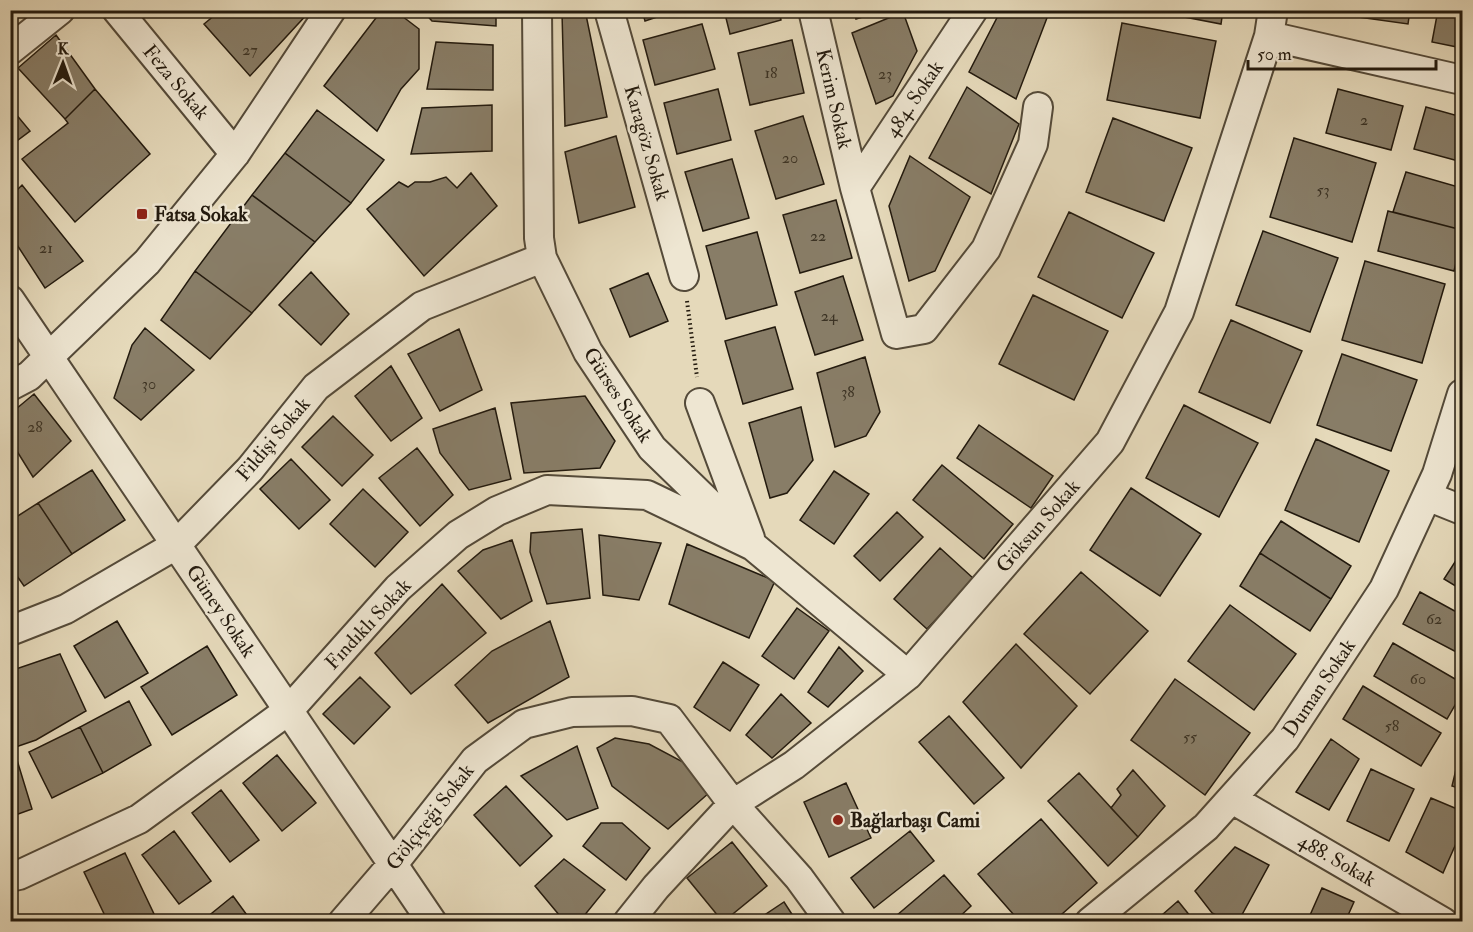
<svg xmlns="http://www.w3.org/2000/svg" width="1473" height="932" font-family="'IM FELL Double Pica',serif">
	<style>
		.building { fill: #887d67; stroke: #231a0e; stroke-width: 1.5 }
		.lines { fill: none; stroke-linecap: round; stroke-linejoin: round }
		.street-casing { stroke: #544a39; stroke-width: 32 }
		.path { stroke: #231a0e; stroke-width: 4; stroke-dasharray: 1.5 3; stroke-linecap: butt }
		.street { stroke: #eee6d2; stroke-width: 28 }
		.poi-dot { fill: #8f2418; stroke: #eee6d2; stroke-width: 2 }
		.labels { text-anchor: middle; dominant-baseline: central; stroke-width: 5; stroke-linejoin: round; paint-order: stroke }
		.number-label { font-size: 16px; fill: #3c3324 }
		.street-label { font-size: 20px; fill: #231a0e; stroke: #eee6d2 }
		.poi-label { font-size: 20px; font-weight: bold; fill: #231a0e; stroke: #eee6d2; text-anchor: start }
	</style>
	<rect width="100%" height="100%" fill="#e5d9ba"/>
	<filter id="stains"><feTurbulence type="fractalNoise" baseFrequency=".00333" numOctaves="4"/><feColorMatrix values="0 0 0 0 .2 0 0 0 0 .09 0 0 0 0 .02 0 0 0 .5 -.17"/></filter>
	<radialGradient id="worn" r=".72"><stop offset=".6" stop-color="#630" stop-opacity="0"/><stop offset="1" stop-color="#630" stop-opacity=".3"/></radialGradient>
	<!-- building -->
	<path class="building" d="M221 10H309L310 11 250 76 204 24Z
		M382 10H394L419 29V69L401 89 377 131 324 86Z
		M422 10H496V26L432 21Z
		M585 10 607 117 565 126 562 13Z
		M642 10H678L645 21Z
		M724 10H779L781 20 730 34Z
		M854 10H885L856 19Z
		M1001 10H1050L1016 99 969 72Z
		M1148 10H1223L1221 24Z
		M1330 10H1410L1408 24 1330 13Z
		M1438 10H1462V48L1432 42Z
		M903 12 917 51 893 96 876 104 852 33Z
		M1122 23 1216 41 1200 118 1107 100Z
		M702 24 715 69 655 85 643 40Z
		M56 35 95 89 65 119 18 68Z
		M792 40 804 93 750 105 738 53Z
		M436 42 493 45V90L427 89Z
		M967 87 1019 124 991 194 929 158Z
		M95 89 150 154 75 222 22 159 68 123 65 119Z
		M718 89 731 140 677 154 664 103Z
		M1338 89 1403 106 1391 150 1326 133Z
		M492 105V151L411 154 422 108Z
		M10 107 30 131 10 146Z
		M1426 107 1462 117V162L1414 149Z
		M317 110 384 160 351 203 285 153Z
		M803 116 824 184 776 199 755 131Z
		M1113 118 1192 148 1164 221 1086 192Z
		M616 136 635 207 579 223 565 152Z
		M1294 138 1376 163 1352 242 1270 217Z
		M285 153 351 203 315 242 252 195Z
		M910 156 970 197 935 271 909 281 889 206Z
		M732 159 749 218 703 231 685 172Z
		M1406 172 1462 188V230L1393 212Z
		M471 173 497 206 424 276 367 209 399 182 408 187 415 182H430L446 177 457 188Z
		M22 185 83 261 45 288 10 234V197Z
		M252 195 315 242 252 313 195 271Z
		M836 200 852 258 800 273 783 215Z
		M1388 211 1462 230V238L1454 271 1378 251Z
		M1069 212 1154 253 1122 318 1038 277Z
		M1263 231 1338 258 1310 332 1236 305Z
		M757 232 777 305 726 319 706 246Z
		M1365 261 1445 284 1422 363 1342 340Z
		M195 271 252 313 210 359 161 320Z
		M311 272 349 314 321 345 279 305Z
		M648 273 668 321 630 337 610 289Z
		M843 276 863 340 815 355 795 292Z
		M1033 295 1108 331 1074 400 999 364Z
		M1231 320 1302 351 1270 423 1199 392Z
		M775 327 793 389 743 404 725 341Z
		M145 328 194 370 141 420 114 398 132 345Z
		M459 329 482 390 440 411 408 354Z
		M1342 354 1417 380 1391 451 1317 425Z
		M865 357 880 412 866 436 835 447 817 373Z
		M391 366 422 418 391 441 355 396Z
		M34 394 71 441 33 477 10 440V414Z
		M585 396 615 441 600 468 524 473 511 403Z
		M1184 405 1258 443 1219 517 1146 478Z
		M801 407 813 460 787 493 770 498 749 423Z
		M495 408 511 479 469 490 440 453 433 429Z
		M333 416 373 455 342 486 302 447Z
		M979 425 1053 476 1031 508 957 458Z
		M1316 439 1389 471 1359 542 1285 510Z
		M417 448 453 495 420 526 379 478Z
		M291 459 330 500 299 529 260 489Z
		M942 465 1013 524 984 559 913 500Z
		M92 470 125 520 72 554 38 503Z
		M834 471 869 494 834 544 800 520Z
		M1131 488 1201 534 1160 596 1090 550Z
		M363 489 408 532 375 567 330 524Z
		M38 503 72 554 24 586 10 566V521Z
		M897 512 923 537 880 581 854 556Z
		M1281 521 1351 566 1331 599 1260 553Z
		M582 529 590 598 547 604 530 552 531 533Z
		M599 535 661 543 639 600 603 595Z
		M512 540 532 601 501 619 458 571 483 550Z
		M687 544 775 581 749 638 669 604Z
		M940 548 974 579 927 629 894 599Z
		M1462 551V590L1444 579Z
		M1260 553 1331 599 1310 631 1240 586Z
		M1081 572 1148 631 1090 694 1024 634Z
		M442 584 486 633 411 694 375 653Z
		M1420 592 1462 615V655L1403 624Z
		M1230 605 1296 654 1254 710 1188 661Z
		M797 608 829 631 794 679 762 656Z
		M117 621 148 673 105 698 74 646Z
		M550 621 569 677 488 723 455 685 492 651Z
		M1393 643 1462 683V693L1447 719 1374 676Z
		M1016 644 1077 706 1021 768 963 702Z
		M207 646 237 695 172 735 141 687Z
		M839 647 863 671 828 707 808 692Z
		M60 654 86 711 36 740 10 749V671Z
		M723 662 759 685 730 731 694 707Z
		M360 677 390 707 354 744 323 714Z
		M1175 679 1250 733 1205 795 1131 740Z
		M1363 686 1441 733 1421 766 1343 719Z
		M781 694 811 723 772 758 746 735Z
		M129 701 151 745 103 773 80 727Z
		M949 716 1004 778 974 804 919 742Z
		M80 727 103 773 52 798 29 752Z
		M615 738 649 744 683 762 710 792 668 829 612 786 597 748Z
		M1331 739 1359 759 1329 810 1296 792Z
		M577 746 598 808 567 820 521 776Z
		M1461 749H1462V789L1452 786Z
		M277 755 316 803 282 831 243 783Z
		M17 760 32 809 10 817V762Z
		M1371 769 1414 789 1389 841 1347 821Z
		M1133 770 1165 806 1138 837 1111 808 1121 795 1117 789Z
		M1079 773 1138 837 1108 866 1048 801Z
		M846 783 871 838 829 857 804 802Z
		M506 786 552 836 520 866 474 815Z
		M221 790 259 840 230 862 192 813Z
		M1431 798 1462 811V830L1443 873 1406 852Z
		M1041 819 1097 883 1053 922H1020L978 874Z
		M601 823H622L650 848 626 880 583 846Z
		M174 831 211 881 179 904 142 855Z
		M910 831 934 861 874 908 851 878Z
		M732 842 767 886 723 922 687 878Z
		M1235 847 1269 865 1238 922H1230L1212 913 1195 891Z
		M125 853 154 914 138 922H108L84 872Z
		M564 859 605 890 579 922H565L535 886Z
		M944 875 971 906 954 922H889Z
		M1322 888 1354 902 1345 922H1307Z
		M233 896 252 922H201Z
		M1178 901 1195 922H1154Z
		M784 902 797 922H754Z"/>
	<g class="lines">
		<!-- street casing -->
		<g class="street-casing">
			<path id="street" d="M117 10 235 154
				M537 10 539 238 542 258 588 352 652 448 753 546 908 675
				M609 10 684 276
				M813 10 855 188 896 334 924 329 986 249 1033 144 1038 107
				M1269 36 1462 80
				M10 50 60 10
				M855 188 973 10
				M10 300 432 922
				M10 386 29 376 147 262 235 154 331 10
				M700 403 750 538
				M1427 496 1462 510
				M10 631 66 609 176 545 250 469 316 387 422 306 542 258
				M1232 799 1443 922
				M10 877 19 875 139 819 289 710 398 588 458 535 497 511 547 490 647 495 753 546
				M343 922 393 864 475 760 524 724 572 712 632 711 669 719 733 804 799 878 831 922
				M628 922 656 887 733 804 794 765 908 675 1110 442 1179 312 1269 36 1273 10
				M1090 922 1206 827 1285 739 1384 589 1437 474 1462 394"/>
		</g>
		<!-- path -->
		<path class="path" d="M687 301 697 377"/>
		<!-- street -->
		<use href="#street" class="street"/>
	</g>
	<!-- markers -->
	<g class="poi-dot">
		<rect x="136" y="208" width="12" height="12" rx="3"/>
		<circle cx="838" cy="820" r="6"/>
	</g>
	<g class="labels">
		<!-- number labels -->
		<g class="number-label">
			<text x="250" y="50">27</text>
			<text x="771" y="73">18</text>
			<text x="885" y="74">23</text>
			<text x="1364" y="120">2</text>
			<text x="790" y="158">20</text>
			<text x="1323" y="190">53</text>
			<text x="818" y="236">22</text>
			<text x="46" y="248">21</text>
			<text x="829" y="316">24</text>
			<text x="149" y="384">30</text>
			<text x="848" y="392">38</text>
			<text x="35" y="427">28</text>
			<text x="1434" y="619">62</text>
			<text x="1418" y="679">60</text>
			<text x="1392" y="726">58</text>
			<text x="1190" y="737">55</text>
		</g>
		<!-- street labels -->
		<g class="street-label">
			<text transform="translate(176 82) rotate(50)">Feza Sokak</text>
			<text transform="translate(834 99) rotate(77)">Kerim Sokak</text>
			<text transform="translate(914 99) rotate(-56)">484. Sokak</text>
			<text transform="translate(647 143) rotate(74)">Karagöz Sokak</text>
			<text transform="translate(618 395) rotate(57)">Gürses Sokak</text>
			<text transform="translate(273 439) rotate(-50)">Fildişi Sokak</text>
			<text transform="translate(1038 526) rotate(-49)">Göksun Sokak</text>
			<text transform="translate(221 611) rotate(56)">Güney Sokak</text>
			<text transform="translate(368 624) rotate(-47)">Fındıklı Sokak</text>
			<text transform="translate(1319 688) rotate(-56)">Duman Sokak</text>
			<text transform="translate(430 817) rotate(-52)">Gölçiçeği Sokak</text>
			<text transform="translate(1337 860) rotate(30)">488. Sokak</text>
		</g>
		<!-- poi labels -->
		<g class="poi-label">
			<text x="154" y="214">Fatsa Sokak</text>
			<text x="850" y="820">Bağlarbaşı Cami</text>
		</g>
	</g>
	<!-- margin -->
	<rect width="1473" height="932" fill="none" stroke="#e5d9ba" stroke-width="36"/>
	<rect x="12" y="12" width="1449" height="908" fill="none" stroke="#231a0e" stroke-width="3"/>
	<rect x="18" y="18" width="1437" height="896" fill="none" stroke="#231a0e" stroke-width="1.5"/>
	<!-- north arrow -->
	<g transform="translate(63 63) rotate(1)" stroke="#eee6d2" stroke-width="4.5" paint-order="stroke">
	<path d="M0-4.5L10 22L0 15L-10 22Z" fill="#231a0e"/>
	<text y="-9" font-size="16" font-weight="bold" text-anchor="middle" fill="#231a0e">K</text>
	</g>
	<!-- scale -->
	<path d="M1248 60v9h188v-9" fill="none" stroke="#231a0e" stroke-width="3"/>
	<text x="1257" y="60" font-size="18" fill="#231a0e" stroke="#eee6d2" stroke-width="4.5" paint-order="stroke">50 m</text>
	<rect width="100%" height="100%" filter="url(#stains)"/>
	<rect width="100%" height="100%" fill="url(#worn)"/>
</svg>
